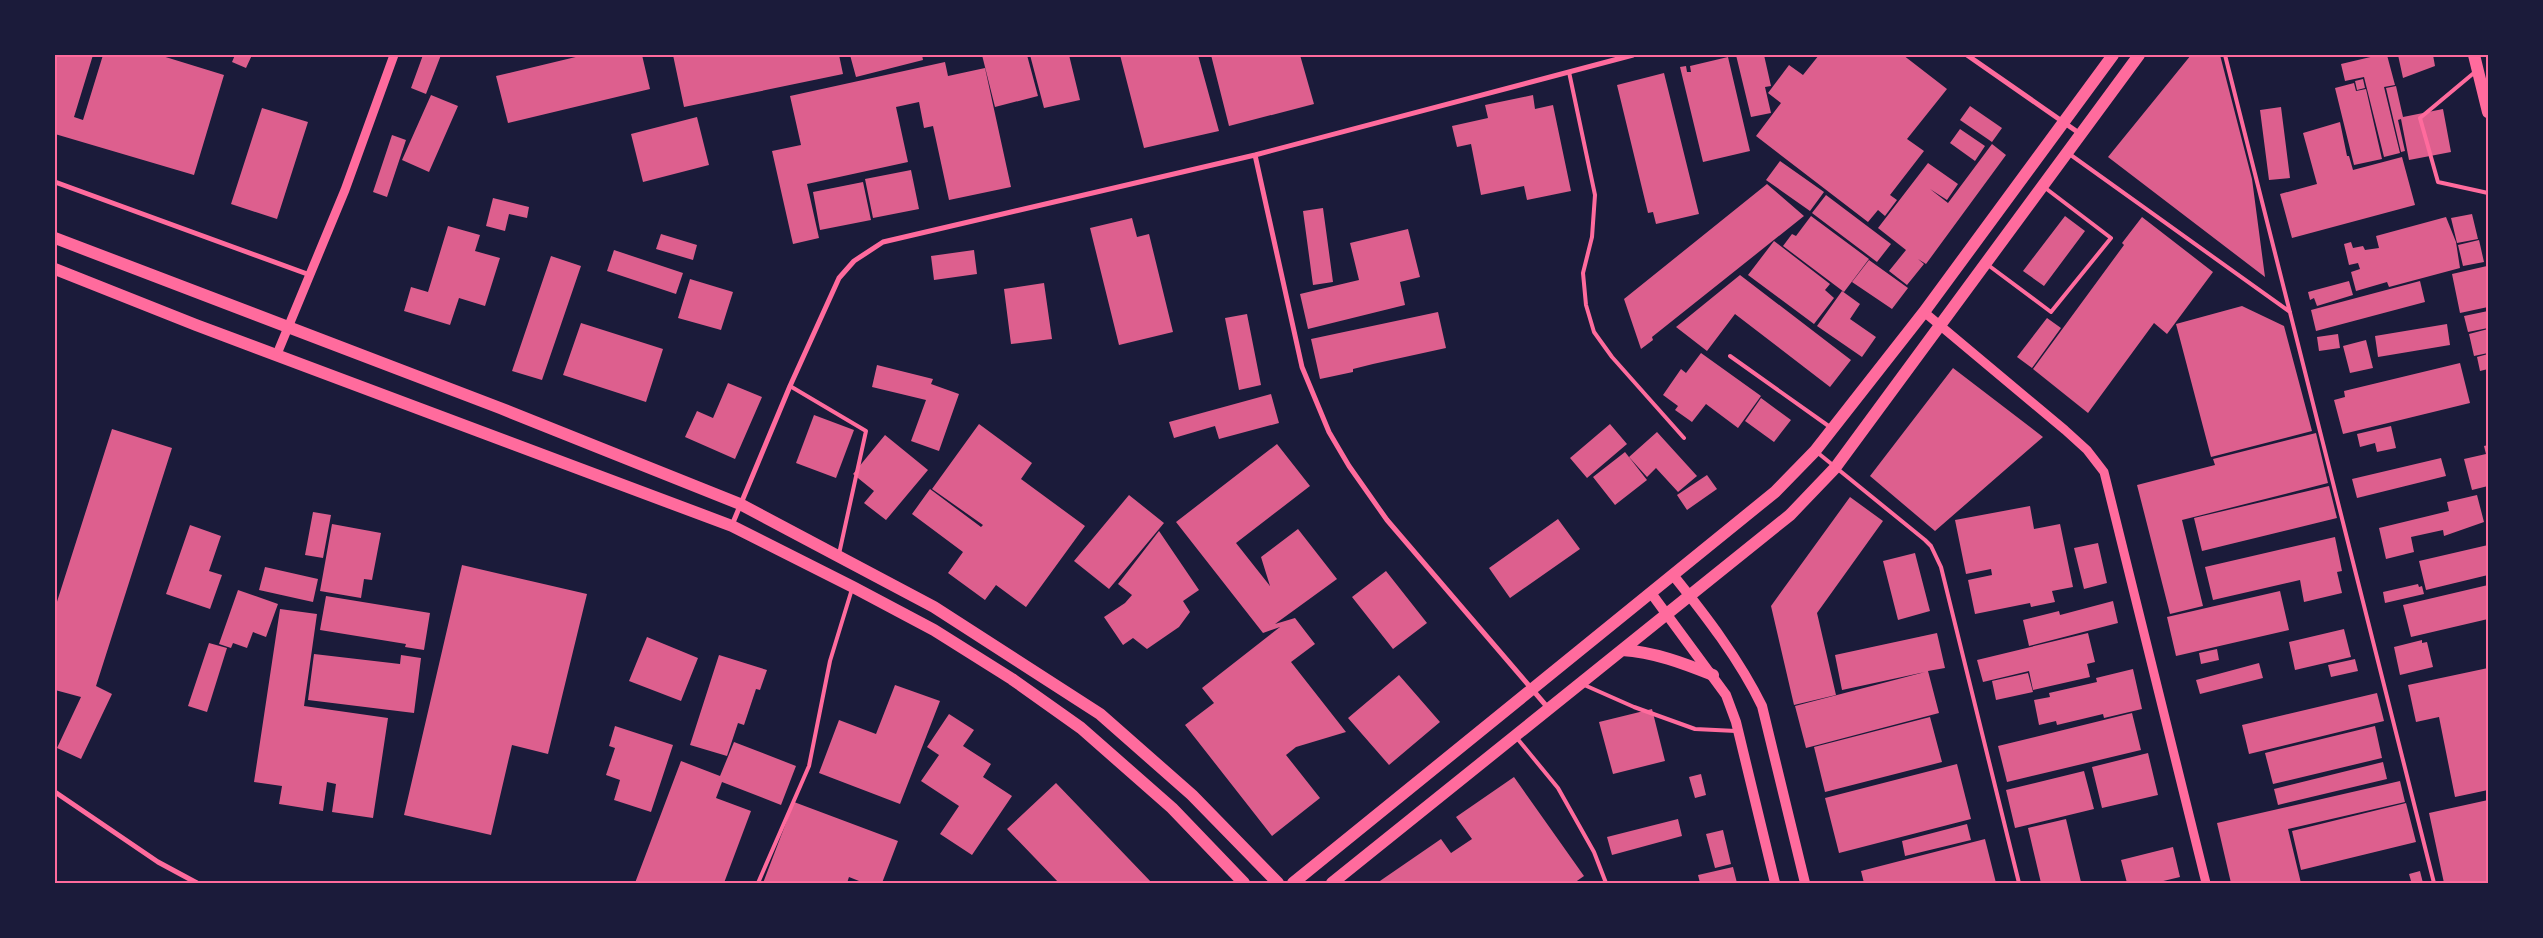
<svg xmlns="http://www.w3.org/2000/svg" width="2543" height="938" font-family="Lora,serif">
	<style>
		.building { fill: #dd5f8e }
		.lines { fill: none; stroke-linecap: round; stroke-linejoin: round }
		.service { stroke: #ff6b9d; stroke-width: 4 }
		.minor { stroke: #ff6b9d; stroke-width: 5 }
		.tertiary { stroke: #ff6b9d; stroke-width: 9 }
		.secondary { stroke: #ff6b9d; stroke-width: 10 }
		.primary { stroke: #ff6b9d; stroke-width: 12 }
		.neatline { fill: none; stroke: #ff6b9d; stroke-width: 2 }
	</style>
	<rect width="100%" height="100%" fill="#1b1b3a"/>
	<!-- building -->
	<path class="building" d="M55 55H93L74 117 83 120 103 55H159L224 75 194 175 55 134Z
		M235 55H252L246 68 232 62Z
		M423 55H441L426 94 411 88Z
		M584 55H642L650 89 508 123 496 76Z
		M673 55H839L843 74 684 107Z
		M850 55H922L923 60 856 77Z
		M982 55H1027L1038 96 995 107Z
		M1030 55H1069L1080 100 1044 108Z
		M1120 55H1198L1219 131 1144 148Z
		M1211 55H1300L1314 104 1229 126Z
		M1736 55H1764L1771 86 1765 87 1771 113 1751 117Z
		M1819 55H1903L1947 89 1907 139 1924 151 1890 195 1897 200 1885 216 1878 210 1868 222 1756 136 1781 103 1768 93 1789 65 1803 75Z
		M2191 55H2220L2252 179 2265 277 2108 157Z
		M2379 55H2387L2395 85 2384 87 2400 153 2384 157 2364 77 2345 81 2341 64Z
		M2398 55H2433L2435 66 2403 78Z
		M1728 57 1750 151 1703 162 1680 67 1686 66 1687 72H1691L1690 66Z
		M945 62 948 76 985 68 1011 187 949 200 933 126 924 128 919 102 896 107 908 162 807 184 819 238 793 244 772 151 801 145 790 96Z
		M1664 73 1699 214 1656 224 1653 212 1648 213 1617 85Z
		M2363 79 2365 88 2357 90 2355 81Z
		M2354 83 2356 91 2366 89 2382 159 2354 165 2335 88Z
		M2396 86 2403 117 2443 109 2451 152 2409 160 2401 119 2398 120 2405 151 2401 152 2386 88Z
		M431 95 458 106 429 172 402 160Z
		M1533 95 1535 109 1553 105 1571 191 1527 200 1524 186 1481 195 1471 144 1457 147 1452 126 1488 118 1485 105Z
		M1970 106 2002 128 1992 142 1960 120Z
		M2281 107 2290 178 2269 180 2260 110Z
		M262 108 308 122 277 219 231 204Z
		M697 117 709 165 643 182 631 134Z
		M2340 122 2347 156H2349L2353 170 2402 157 2415 205 2292 238 2280 194 2317 184 2303 133Z
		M1960 129 1985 146 1975 161 1950 143Z
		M392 135 406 140 387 197 373 192Z
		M1992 144 2006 155 1926 264 1918 259 1924 264 1907 285 1889 271 1906 250 1878 228 1928 163 1958 184 1947 200 1930 189 1948 203Z
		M1780 161 1824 192 1810 211 1766 180Z
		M911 170 919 209 873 218 865 179Z
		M863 182 871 220 820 230 813 192Z
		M1767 184 1804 216 1652 337 1653 340 1641 349 1624 299Z
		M1826 195 1891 244 1877 262 1812 213Z
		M493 198 529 207 527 218 509 214 505 231 486 226Z
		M1323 208 1333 282 1313 285 1303 211Z
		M2472 214 2478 239 2457 243 2451 218Z
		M1811 216 1869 259 1844 292 1783 246 1792 234 1796 236Z
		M2065 216 2085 231 2044 286 2023 271Z
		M2142 217 2213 272 2167 334 2154 323 2088 413 2033 369 2124 245 2122 243Z
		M2446 217 2456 242 2460 268 2389 287 2387 282 2356 291 2351 272 2360 269 2358 263 2349 265 2344 244 2351 242 2353 248 2363 246 2365 250 2379 248 2376 236Z
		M1132 218 1137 237 1149 234 1173 332 1119 345 1090 228Z
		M448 226 480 235 475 251 500 258 485 306 459 298 450 325 404 311 411 287 428 292Z
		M1408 229 1420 277 1400 282 1405 305 1308 329 1300 294 1359 280 1350 243Z
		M661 234 697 245 693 260 656 249Z
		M2479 240 2484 262 2463 266 2458 245Z
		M1774 241 1830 284 1825 290 1834 298 1814 324 1748 275Z
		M614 250 683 273 676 294 607 271Z
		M974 250 977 274 934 280 931 256Z
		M551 256 581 266 542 380 512 371Z
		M1869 260 1908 288 1892 309 1852 282Z
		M2487 266 2488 307 2460 313 2452 274Z
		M1740 275 1851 360 1830 387 1735 314 1707 351 1676 327Z
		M690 279 733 292 721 330 678 318Z
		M2349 281 2353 295 2317 306 2314 298 2310 300 2308 292Z
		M2420 281 2425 302 2316 331 2311 310Z
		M1044 283 1052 339 1011 344 1004 289Z
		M1842 291 1860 304 1850 319 1876 337 1862 357 1817 326Z
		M2242 306 2284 326 2312 431 2211 457 2176 324Z
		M2488 311V328L2468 332 2464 316Z
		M1438 312 1446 348 1373 364 1353 369V372L1320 379 1311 339Z
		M1247 314 1261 385 1239 390 1225 318Z
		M2047 318 2061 328 2032 368 2017 357Z
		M581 323 663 349 646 402 563 375Z
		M2447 324 2450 345 2378 357 2375 336Z
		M2488 329V353L2474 356 2469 334Z
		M2338 334 2340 348 2319 351 2317 337Z
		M2366 340 2373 368 2350 373 2343 346Z
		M1701 353 1761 396 1738 428 1706 404 1692 422 1675 410 1678 406 1663 395 1681 369 1686 373Z
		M2488 354V369L2480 371 2477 357Z
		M2460 363 2470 403 2343 434 2334 400 2345 397 2344 391Z
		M877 365 933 379 931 384 959 394 939 451 911 441 926 400 872 387Z
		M1953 368 2043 437 1935 531 1870 476Z
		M728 383 762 397 735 459 685 437 697 411 713 418Z
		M1271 394 1279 423 1219 439 1215 426 1174 438 1169 422Z
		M1761 398 1791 420 1774 442 1745 421Z
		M814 415 854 430 836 478 796 463Z
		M979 424 1032 463 1021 479 1085 526 1026 607 996 585 985 600 948 573 963 552 912 514 930 489 981 527 983 525 932 489Z
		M1610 424 1627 444 1587 478 1570 458Z
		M2391 426 2396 448 2377 452 2375 443 2360 447 2357 434Z
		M112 429 172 448 96 686 112 694 81 759 57 748 81 697 55 690V608Z
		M1657 432 1697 476 1678 492 1656 468 1647 477 1629 457Z
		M2316 433 2328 483 2182 520 2203 606 2170 614 2137 485 2215 465 2213 459Z
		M885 435 928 470 886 520 864 503 874 491 853 474Z
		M1277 444 1310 486 1236 543 1270 586 1261 557 1298 529 1337 579 1275 624 1295 618 1315 644 1291 662 1346 732 1296 747 1286 755 1320 798 1272 836 1185 725 1214 703 1202 688 1280 627 1263 633 1176 522Z
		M2488 445V486L2472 490 2464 459 2486 454 2484 446Z
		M1625 452 1647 480 1615 505 1593 477Z
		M2441 458 2446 476 2357 498 2352 479Z
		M1707 475 1717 489 1687 510 1677 495Z
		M2329 486 2337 518 2202 551 2194 518Z
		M1129 495 1164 523 1109 589 1074 561Z
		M2477 495 2484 522 2444 536 2443 530 2411 537 2414 552 2386 559 2379 528 2449 511 2447 502Z
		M1850 497 1883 521 1817 613 1836 695 1794 705 1771 606Z
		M2030 506 2034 529 2060 524 2073 587 2052 591 2055 602 2031 607 2030 603 1975 614 1968 580 1992 575 1991 569 1966 574 1955 520Z
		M313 512 331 515 323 558 305 555Z
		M1558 519 1580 549 1510 598 1489 568Z
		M332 524 381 533 372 580 364 579 361 598 320 591Z
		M190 525 221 536 209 571 222 575 210 609 166 594Z
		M1159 531 1199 590 1183 601 1190 612 1179 627 1147 649 1133 638 1123 645 1104 617 1125 603 1132 595 1118 584Z
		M2335 537 2342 571 2337 572 2342 593 2304 602 2300 580 2213 600 2205 567Z
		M2098 543 2107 583 2084 589 2074 548Z
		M2488 545V575L2426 590 2419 561Z
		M1915 553 1930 611 1898 620 1883 561Z
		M462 565 587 594 548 754 512 745 491 835 404 815Z
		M265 567 318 579 313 602 259 590Z
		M1386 571 1427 623 1393 649 1352 597Z
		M2418 584 2419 587 2422 586 2424 594 2385 603 2383 592Z
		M2488 585V619L2411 637 2403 605Z
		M238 590 278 604 266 637 253 632 247 648 233 643 231 648 219 644Z
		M2280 591 2289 630 2176 656 2167 617Z
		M326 596 430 613 424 650 405 647 406 644 320 630Z
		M2113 601 2118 623 2029 646 2023 620 2059 611 2060 615Z
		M280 609 317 614 304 706 388 718 373 818 332 812 336 784 327 782 323 811 279 804 282 786 254 782Z
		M2344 629 2351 657 2295 670 2289 642Z
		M1937 633 1945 668 1928 671 1939 713 1806 748 1795 706 1925 672 1842 690 1835 655Z
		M2088 633 2095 662 2087 664 2090 677 2033 690 2029 671 1983 682 1977 660Z
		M647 637 698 658 681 701 629 681Z
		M2422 640V643L2427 642 2433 667 2400 675 2394 647Z
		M209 643 227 648 207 712 188 706Z
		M2217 649 2219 660 2201 664 2199 653Z
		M314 654 400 664 401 655 421 658 414 713 308 700Z
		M719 655 767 670 760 690 756 689 744 725 738 723 727 756 690 745Z
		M2355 659 2358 671 2331 677 2328 665Z
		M2259 663 2263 678 2200 694 2196 680Z
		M2488 668V790L2455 797 2439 717 2416 722 2408 685Z
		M2133 669 2142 709 2104 718 2103 714 2057 725 2056 721 2039 725 2034 700 2050 697 2049 693 2097 682 2096 678Z
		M2028 673 2033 692 1996 700 1992 681Z
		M1399 675 1440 722 1389 765 1348 718Z
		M895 685 940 701 900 804 819 773 839 720 876 734Z
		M2377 693 2384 721 2249 754 2242 725Z
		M1652 709 1665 761 1613 774 1599 722Z
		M2132 713 2141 750 2007 782 1998 746Z
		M949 714 974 730 963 746 991 764 983 777 1012 796 972 855 940 834 959 806 921 781 939 755 927 747Z
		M1930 717 1942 762 1825 792 1814 747Z
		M615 726 673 745 651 812 614 800 620 780 606 775 615 748 609 746Z
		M2375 726 2382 758 2273 784 2265 753Z
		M734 742 796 766 781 805 722 782 716 798 751 811 724 883H635L681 761 720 776Z
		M2148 753 2158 795 2102 808 2092 767Z
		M2383 762 2387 779 2278 805 2274 789Z
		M1957 764 1971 819 1839 853 1825 798Z
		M2084 771 2094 809 2015 828 2006 790Z
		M1701 774 1706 795 1695 798 1689 777Z
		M1514 777 1584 876 1574 883H1377L1441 839 1451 853 1472 839 1456 817Z
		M2400 781 2405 802 2288 829 2301 883H2231L2217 823Z
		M1056 783 1152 883H1059L1007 829Z
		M2488 800V883H2444L2429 813Z
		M794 802 898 841 882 883H864L849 877 847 883H763Z
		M2406 803 2416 842 2301 870 2292 831Z
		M1678 819 1682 836 1612 855 1607 837Z
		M2066 819 2081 882 2041 883 2028 828Z
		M1967 824 1971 840 1905 856 1902 841Z
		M1723 830 1731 864 1715 868 1706 834Z
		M1985 839 1996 883H1864L1861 871Z
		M2173 847 2180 877 2155 883H2127L2121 860Z
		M1733 867 1737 883H1700L1698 875Z
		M2420 871 2423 883H2407L2411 881 2409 874Z"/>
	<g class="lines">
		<!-- service -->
		<path class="service" d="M2225 55 2434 883
			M1569 72 1595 195 1592 237 1583 273 1586 305 1594 332 1612 357 1684 438
			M2475 72 2420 118 2438 182 2488 193
			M2068 153 2290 312
			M1988 265 2051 312 2111 238 2044 187
			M1730 356 1830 427
			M790 386 866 431 839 554
			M1818 453 1925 540 1931 546 1941 567 2019 883
			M1582 684 1634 707 1695 729 1736 731
			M1516 737 1558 788 1594 852 1606 883
			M758 883 809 766 830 661 852 589"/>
		<!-- minor -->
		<path class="minor" d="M1967 55 2079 133
			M1255 155 1302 367 1329 432 1349 466 1387 520 1549 709
			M55 182 310 275
			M732 525 790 386 839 278 854 261 883 242 1255 155 1633 55
			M55 792 158 862 197 883"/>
		<!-- tertiary -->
		<path class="tertiary" d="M1924 312 2065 430 2087 450 2104 472 2206 883
			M277 354 345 190 394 55"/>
		<!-- secondary -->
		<path class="secondary" d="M1673 575C1706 616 1739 659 1762 706L1805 883
			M1651 593 1726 695 1736 722 1775 883"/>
		<!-- primary -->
		<path class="primary" d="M2474 55 2488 112
			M55 238 500 408 740 504 934 607 1100 714 1192 795 1278 883
			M55 269 196 325 732 526 853 587 934 630 1012 679 1081 728 1172 808 1244 883
			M1622 650C1654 652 1683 663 1713 675
			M1293 883 1775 492 1815 451 1924 312 2113 55
			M1332 883 1790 515 1835 468 2139 55"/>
	</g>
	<!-- border -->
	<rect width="2543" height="938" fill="none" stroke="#1b1b3a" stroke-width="112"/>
	<rect x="56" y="56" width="2431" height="826" class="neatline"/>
</svg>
